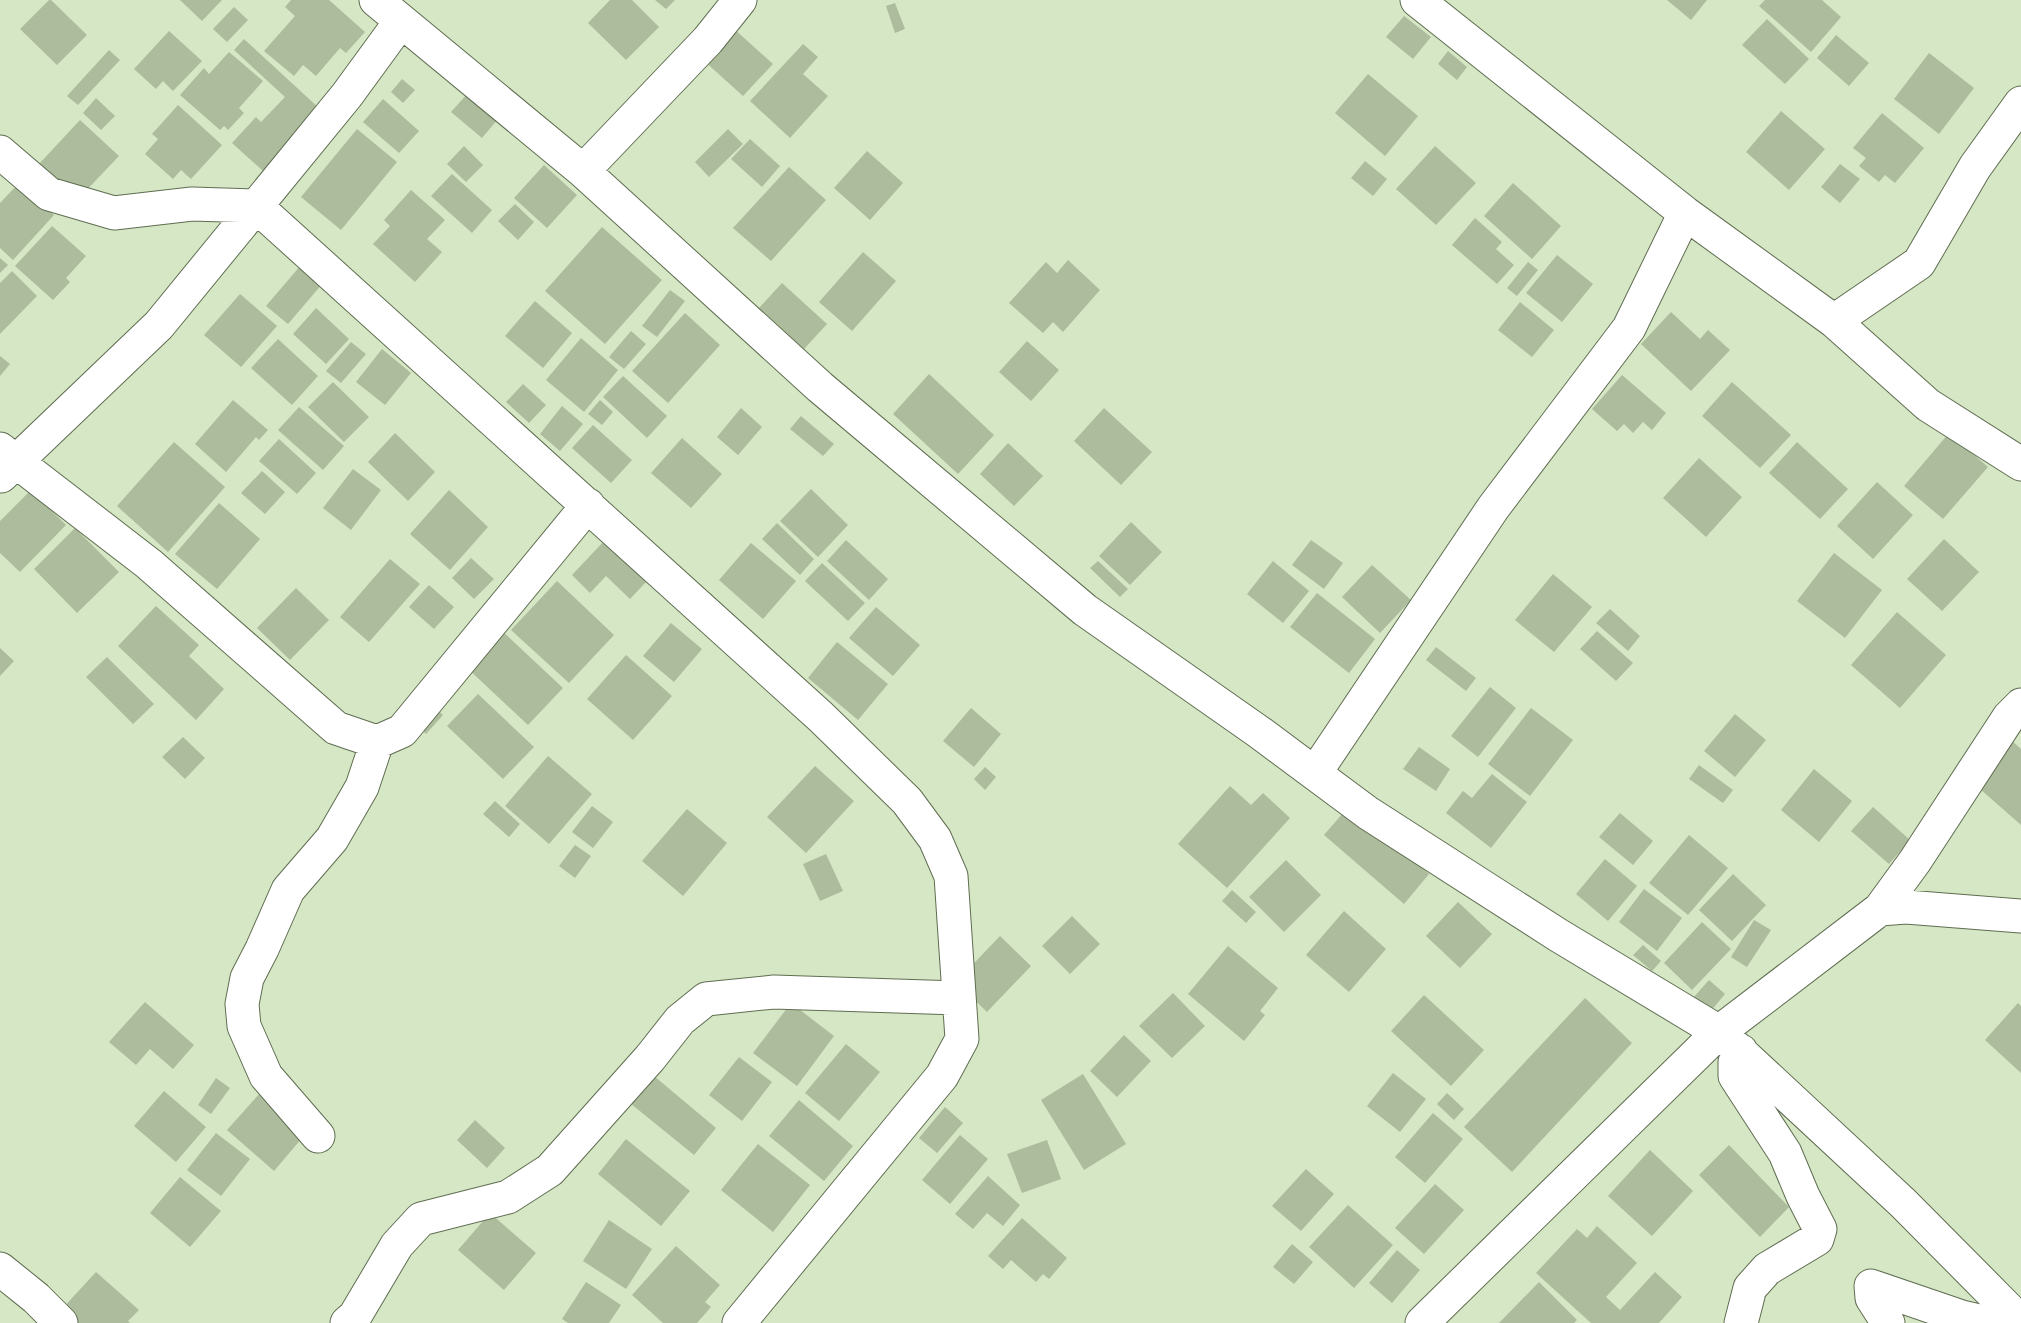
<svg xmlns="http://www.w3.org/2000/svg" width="2021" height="1323" font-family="'Fira Sans Condensed',sans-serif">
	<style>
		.building { fill: #acbc9c }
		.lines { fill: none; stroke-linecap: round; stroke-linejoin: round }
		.minor-casing { stroke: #5f6d50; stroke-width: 35 }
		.minor { stroke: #fff; stroke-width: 33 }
	</style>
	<rect width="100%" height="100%" fill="#d6e7c6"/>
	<!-- building -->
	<path class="building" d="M49 0H51L87 35 57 65 20 29Z
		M180 0H222L202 21Z
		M291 0H329L365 32 346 53 340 48 316 76 303 65 294 76 264 51 295 16 285 7Z
		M610 0H632L659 27 626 60 588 23Z
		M655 0H675L666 9Z
		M1667 0H1707L1691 20Z
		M1765 0H1822L1841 17 1811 52 1759 6Z
		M895 3 905 29 895 33 886 6Z
		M234 7 248 20 227 42 213 29Z
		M1404 16 1431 37 1413 59 1386 37Z
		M1767 19 1809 59 1785 84 1742 45Z
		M732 27 773 64 743 96 702 59Z
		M169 31 202 61 173 91 163 81 156 89 134 69Z
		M1836 35 1869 63 1849 86 1817 58Z
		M244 39 320 109 263 171 232 143 256 117 261 122 285 97 234 50Z
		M803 44 818 57 803 74 828 96 790 138 750 101Z
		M109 50 120 60 78 105 67 96Z
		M1448 51 1467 67 1457 80 1438 64Z
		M229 52 263 81 239 108 244 113 228 130 224 126 220 130 180 95 204 68 209 74Z
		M1929 53 1974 88 1939 134 1894 99Z
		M1368 74 1418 116 1385 156 1335 113Z
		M402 79 415 90 403 103 391 92Z
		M468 93 498 119 482 138 451 112Z
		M96 98 115 116 101 130 83 113Z
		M383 99 419 131 399 153 363 122Z
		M178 105 222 145 191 179 181 170 173 179 145 154 158 139 152 134Z
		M1781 111 1825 149 1789 190 1746 152Z
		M1882 113 1924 148 1895 183 1885 175 1879 182 1859 166 1866 158 1853 148Z
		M80 120 119 156 80 197 61 187 38 165Z
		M357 129 397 162 341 230 301 197Z
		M728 129 743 144 709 177 695 162Z
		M750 139 780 166 762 187 731 159Z
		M464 146 483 165 466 182 447 164Z
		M1435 146 1476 183 1436 225 1396 189Z
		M867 151 903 183 870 220 834 188Z
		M1365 161 1387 179 1373 196 1351 178Z
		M1840 164 1860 179 1840 203 1821 187Z
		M544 165 577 195 547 228 514 198Z
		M789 167 826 200 771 261 733 228Z
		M452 174 492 210 472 233 431 196Z
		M19 183 54 215 13 260 0 248V203Z
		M1513 183 1561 226 1532 259 1484 216Z
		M411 190 445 220 427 239 442 252 415 282 373 244 390 226 384 220Z
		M515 204 534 222 518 240 498 221Z
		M1475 218 1502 242 1496 249 1514 265 1497 284 1452 245Z
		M52 226 86 256 66 278 70 282 53 300 15 266Z
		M602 227 662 280 605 344 545 291Z
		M863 252 896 281 852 331 819 302Z
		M1557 255 1593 284 1562 322 1526 293Z
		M0 258 8 265 0 273Z
		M1068 260 1100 290 1063 332 1053 322 1043 333 1009 303 1046 262 1057 273Z
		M1528 262 1538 270 1517 296 1507 288Z
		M301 265 323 283 288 324 266 306Z
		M12 271 37 296 0 334V283Z
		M782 283 827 324 804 349 759 308Z
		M670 290 685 301 657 337 642 326Z
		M240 294 277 326 241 367 204 335Z
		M535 301 572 333 543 368 505 336Z
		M1520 302 1554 330 1532 357 1498 330Z
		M316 308 349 339 326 364 293 334Z
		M1671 312 1700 339 1708 330 1730 350 1691 391 1641 344Z
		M685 313 720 345 668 403 632 371Z
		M631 331 646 344 624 369 609 357Z
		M581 338 618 370 584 412 546 380Z
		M278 339 318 376 292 405 251 368Z
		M1027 341 1059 370 1031 401 999 372Z
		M351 342 366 354 341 383 326 371Z
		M382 349 411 373 385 405 356 382Z
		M0 356 10 364 0 376Z
		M929 374 994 435 958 474 893 414Z
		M1622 375 1666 413 1652 430 1643 422 1633 433 1624 424 1617 431 1592 409Z
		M623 376 667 416 647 438 603 397Z
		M333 382 369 417 344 442 308 407Z
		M1732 382 1791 435 1760 468 1702 416Z
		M523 384 546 405 529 423 506 402Z
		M233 400 268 430 259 440 256 437 226 472 195 444Z
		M600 400 613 412 602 425 588 414Z
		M562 406 583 424 560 451 540 434Z
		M299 407 344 446 323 470 278 430Z
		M741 408 762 427 738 455 717 437Z
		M1104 408 1152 452 1121 485 1074 441Z
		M801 416 834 444 823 456 790 429Z
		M593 425 632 460 611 483 572 448Z
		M395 433 435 472 408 501 368 462Z
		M1949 433 1988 467 1943 519 1904 486Z
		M682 438 722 474 691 508 651 473Z
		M279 439 316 473 297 494 259 461Z
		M174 442 225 487 168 552 117 506Z
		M1797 442 1848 489 1820 519 1769 473Z
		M1008 443 1043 476 1014 506 980 474Z
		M1699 458 1742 497 1706 537 1663 498Z
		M353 469 381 490 351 530 323 508Z
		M262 471 285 492 265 514 241 493Z
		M1877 482 1913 515 1873 559 1837 526Z
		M811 489 848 525 818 557 780 521Z
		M31 490 66 525 20 572 0 553V521Z
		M449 490 488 527 450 570 410 534Z
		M219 503 260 539 217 589 175 554Z
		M1131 522 1162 552 1130 585 1099 556Z
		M777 523 814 559 800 575 762 539Z
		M75 528 119 572 77 613 34 569Z
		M1944 539 1979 572 1942 611 1907 579Z
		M605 540 647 581 630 599 606 576 590 593 572 575Z
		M846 540 888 579 869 600 827 561Z
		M1311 540 1343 563 1324 589 1292 565Z
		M751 543 796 581 763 619 719 580Z
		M1834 553 1882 590 1845 638 1797 601Z
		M471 558 494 579 474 599 452 578Z
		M390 559 420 584 369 642 340 617Z
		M1098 561 1128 589 1120 597 1090 568Z
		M1273 561 1309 591 1283 623 1247 594Z
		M822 563 865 603 848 621 805 581Z
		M1372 565 1411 600 1380 633 1342 597Z
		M1553 574 1592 607 1554 652 1515 620Z
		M557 581 614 635 569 683 511 630Z
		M429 585 454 607 434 629 409 607Z
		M296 588 329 620 290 660 257 628Z
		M1317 593 1375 639 1349 673 1290 627Z
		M156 606 199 645 189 656 224 689 196 720 118 646Z
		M876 607 920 645 893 676 849 638Z
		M1610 609 1640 636 1628 651 1596 623Z
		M1897 612 1946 655 1900 708 1851 665Z
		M671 623 702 649 674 682 643 656Z
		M499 628 563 688 528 725 464 665Z
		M1597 631 1633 663 1616 681 1580 649Z
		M837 642 888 684 858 720 808 678Z
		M1436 647 1476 678 1466 691 1426 660Z
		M0 648 14 661 0 676Z
		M626 655 672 696 633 740 587 699Z
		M107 657 154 704 133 724 86 677Z
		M1490 687 1516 708 1478 757 1451 736Z
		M478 694 534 747 503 779 447 726Z
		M431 703 443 715 426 734 413 722Z
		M971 708 1001 734 974 767 943 741Z
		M1531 708 1573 740 1530 796 1488 764Z
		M1735 714 1766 740 1735 777 1704 751Z
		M183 737 205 758 185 779 162 757Z
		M2010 739 2021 749V825L1972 782Z
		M1419 747 1450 769 1436 791 1403 769Z
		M548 756 592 794 549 844 505 806Z
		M1699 765 1733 790 1723 803 1689 779Z
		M815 766 854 801 806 853 767 817Z
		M985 767 996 777 985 790 974 779Z
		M1814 769 1852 801 1819 842 1781 810Z
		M1492 774 1527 802 1491 848 1446 813 1463 791 1472 798Z
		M1230 786 1251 805 1263 793 1290 818 1227 888 1178 844Z
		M495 801 520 824 509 837 483 814Z
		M592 806 613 822 593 848 572 832Z
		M1349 806 1429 874 1404 904 1324 835Z
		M1873 807 1910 840 1889 864 1851 831Z
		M687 809 727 843 683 896 642 861Z
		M1620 813 1653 841 1633 865 1599 837Z
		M1689 835 1728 868 1688 915 1649 883Z
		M575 845 591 856 575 878 559 866Z
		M826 854 843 891 820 901 803 864Z
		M1605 859 1637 886 1608 921 1576 894Z
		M1286 860 1321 895 1284 932 1249 897Z
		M1733 874 1766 905 1732 941 1699 910Z
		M1644 889 1682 918 1657 951 1619 922Z
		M1232 890 1256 912 1246 923 1222 901Z
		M1458 902 1492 934 1460 968 1426 936Z
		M1344 911 1386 949 1349 992 1306 955Z
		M1072 916 1100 944 1070 974 1042 946Z
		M1754 920 1771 930 1747 967 1731 957Z
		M1702 922 1731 949 1692 990 1664 963Z
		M1000 936 1031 966 987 1012 956 982Z
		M1643 945 1661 961 1652 971 1633 955Z
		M1228 946 1278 988 1260 1011 1265 1015 1244 1041 1188 994Z
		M1709 980 1725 994 1710 1012 1694 997Z
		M1173 993 1205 1026 1172 1058 1139 1026Z
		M1424 995 1484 1050 1451 1086 1391 1031Z
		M1585 998 1632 1043 1512 1172 1464 1127Z
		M145 1002 194 1045 173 1069 150 1049 136 1065 109 1042Z
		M791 1003 834 1036 797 1086 753 1053Z
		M2018 1003 2021 1006V1073L1985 1040Z
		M1124 1035 1151 1061 1117 1097 1090 1071Z
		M846 1044 880 1072 839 1121 805 1093Z
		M739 1057 772 1082 742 1121 709 1095Z
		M648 1071 716 1128 694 1155 625 1099Z
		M1393 1073 1426 1099 1400 1132 1367 1106Z
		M1083 1074 1126 1144 1084 1170 1041 1100Z
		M216 1078 230 1088 211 1114 198 1105Z
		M268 1084 314 1124 274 1171 227 1130Z
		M164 1091 206 1127 176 1162 134 1126Z
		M1447 1093 1464 1109 1454 1120 1437 1104Z
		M799 1100 853 1146 824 1181 769 1136Z
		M945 1107 963 1123 937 1153 919 1138Z
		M1433 1113 1463 1139 1425 1183 1395 1157Z
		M475 1120 505 1148 487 1168 457 1140Z
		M216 1133 250 1159 221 1196 187 1170Z
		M960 1135 988 1159 950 1204 922 1180Z
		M626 1139 690 1191 661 1226 598 1174Z
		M1047 1140 1061 1179 1022 1193 1007 1154Z
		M758 1144 810 1185 773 1232 721 1190Z
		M1729 1145 1789 1207 1760 1237 1699 1175Z
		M1650 1150 1693 1191 1652 1236 1608 1196Z
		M1306 1169 1334 1194 1301 1231 1272 1206Z
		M988 1176 1020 1205 1003 1226 987 1213 973 1229 955 1214Z
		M180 1177 221 1211 190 1247 150 1213Z
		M1435 1184 1464 1210 1424 1254 1395 1228Z
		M1348 1205 1393 1245 1354 1288 1309 1247Z
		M490 1213 536 1253 504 1290 458 1250Z
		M1022 1218 1067 1258 1049 1279 1043 1274 1036 1282 1011 1260 1003 1269 988 1256Z
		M609 1220 652 1249 626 1289 583 1261Z
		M1597 1226 1637 1263 1606 1297 1620 1310 1655 1272 1682 1297 1659 1323H1591L1536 1273 1577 1229 1587 1238Z
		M1292 1244 1313 1262 1294 1284 1273 1267Z
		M676 1246 720 1285 705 1302 711 1307 697 1323H663L632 1295Z
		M1397 1250 1420 1270 1392 1303 1369 1283Z
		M96 1272 139 1310 128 1321 130 1323H76L61 1310Z
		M586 1282 621 1305 609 1323H568L562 1319Z
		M1539 1282 1577 1320 1574 1323H1499Z"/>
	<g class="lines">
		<!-- minor casing -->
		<g class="minor-casing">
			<path id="minor" d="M376 0 583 171 820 387 1085 610 1259 732 1368 813 1558 935 1719 1032 1903 1203 2021 1322
				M1417 0 1685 213 1834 321 1928 405 2021 464
				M0 152 49 194 114 213 192 204 256 206 821 717 907 801 935 839 951 876 962 1039 942 1076 739 1323
				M583 171 708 40 740 0
				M1834 321 1919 263 1975 167 2021 103
				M0 449 149 564 336 728 377 742 402 731 588 505
				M1 476 159 325 347 95 401 21
				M1315 773 1493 508 1629 328 1685 213
				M1880 909 1906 907 2021 916
				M318 1136 266 1076 244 1026 242 1004 247 978 262 949 288 890 332 839 362 787 377 742
				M0 1269 36 1298 61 1323
				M347 1323 355 1316 397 1245 421 1219 508 1197 550 1170 650 1058 680 1020 706 999 774 992 958 998
				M1422 1323 1719 1032 1880 909 1915 861 2009 717 2021 705
				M1741 1323 1750 1288 1767 1269 1817 1239 1820 1229 1803 1196 1785 1153 1735 1076V1062L1741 1051
				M1888 1323 1872 1298 1871 1286 1962 1317 1988 1323"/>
		</g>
		<!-- minor -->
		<use href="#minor" class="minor"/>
	</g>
</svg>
